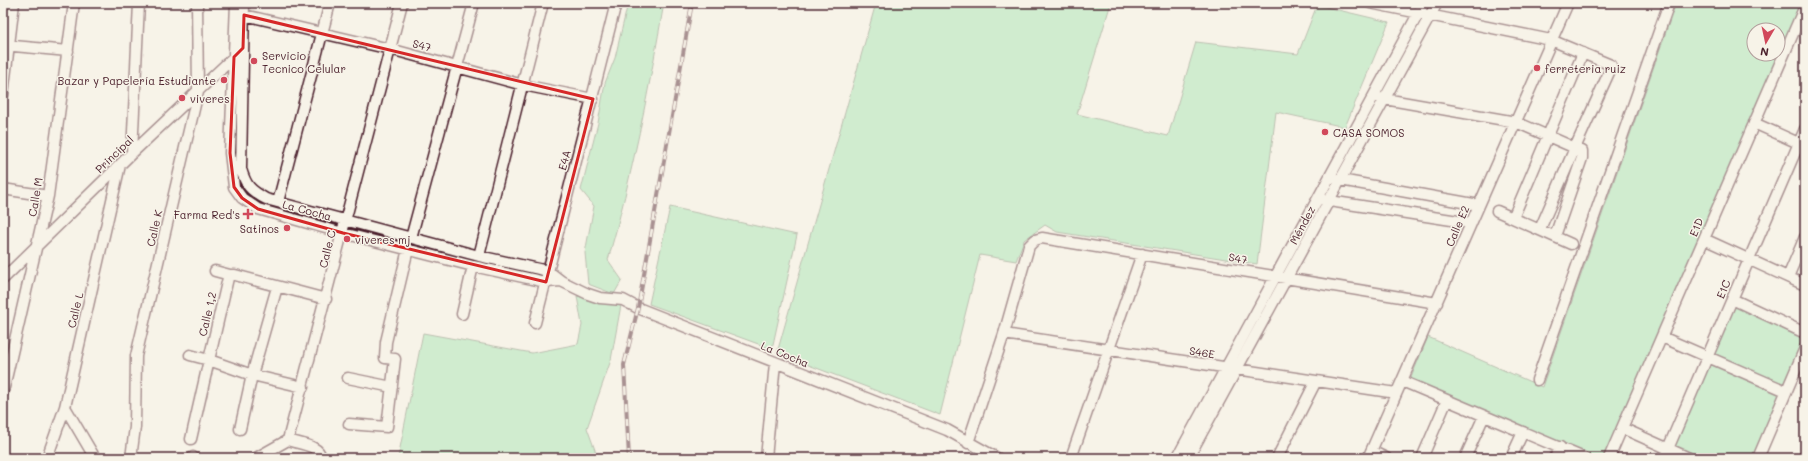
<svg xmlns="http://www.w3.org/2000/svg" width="1808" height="461" font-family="Mali,sans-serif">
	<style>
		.green { fill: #9fe5b2; stroke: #74826e; fill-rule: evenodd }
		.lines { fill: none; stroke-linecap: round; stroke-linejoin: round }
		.minor-casing { stroke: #4a1f2b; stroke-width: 13 }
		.minor { stroke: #f7f3e8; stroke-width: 10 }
		.rail-casing { stroke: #4a1f2b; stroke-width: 4 }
		.rail { stroke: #f7f3e8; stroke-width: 2.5; stroke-dasharray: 8; stroke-linecap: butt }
		.marked { fill: none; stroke: #d62828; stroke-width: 3; stroke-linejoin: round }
		.poi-dot { fill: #d1495b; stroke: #f7f3e8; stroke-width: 1.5 }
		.labels { text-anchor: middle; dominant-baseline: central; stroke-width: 3; stroke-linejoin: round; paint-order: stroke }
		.street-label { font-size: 11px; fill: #4a1f2b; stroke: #f7f3e8 }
		.poi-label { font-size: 11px; fill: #4a1f2b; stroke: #f7f3e8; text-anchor: start }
	</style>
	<rect width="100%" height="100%" fill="#f7f3e8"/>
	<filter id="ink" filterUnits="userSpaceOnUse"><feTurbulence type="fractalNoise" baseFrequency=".025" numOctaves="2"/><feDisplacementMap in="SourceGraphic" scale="8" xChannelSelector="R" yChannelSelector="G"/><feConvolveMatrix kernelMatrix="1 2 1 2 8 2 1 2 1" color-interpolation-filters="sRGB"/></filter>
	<g filter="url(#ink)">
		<!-- green -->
		<path class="green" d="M628 3H664C649 90 632 176 608 260L622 280 614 294 588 284 585 253 594 206 581 190 598 123 605 83 615 58Z
			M876 3H1111L1077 114 1168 136 1196 42 1298 54 1317 5 1389 22 1345 127 1276 112 1257 264 1057 232 1045 225 1024 240 1016 261 980 255 940 415 777 353Z
			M1676 3H1802L1605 458H1592L1410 380 1428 337 1542 387ZM1754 30H1778V54H1754Z
			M670 207 797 235 772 349 649 304Z
			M577 296 621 305 611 360 587 428 595 450 596 458H398L423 333 532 353 578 344 582 325Z
			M1736 302 1805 336 1784 385 1713 355Z
			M1710 360 1782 392 1753 458H1703L1673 445Z"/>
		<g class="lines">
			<!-- minor casing -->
			<g class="minor-casing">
				<path id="minor" d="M236 3 230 153 234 187 242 198 258 209 343 233 473 266 546 282 561 281
					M244 3 241 169C246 186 250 190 266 199L479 256 548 271 561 281 588 294 600 298 623 300 638 308 947 430 997 458
					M1370 3 1551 40 1611 65V68L1575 148 1540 229
					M244 15 390 49 523 85 593 99
					M3 45 68 51
					M3 95 14 3
					M1379 98 1516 122 1582 151V158L1555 236
					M1754 123 1805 146
					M132 153 139 3
					M1335 179 1479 205
					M3 189 48 196
					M1323 200 1471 223
					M278 202 330 3
					M1497 211 1571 244
					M1513 218 1583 53
					M411 238 474 3
					M1704 239 1805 285
					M479 256 543 3
					M215 271 230 275
					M1788 277 1805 237
					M3 279 132 153 236 55
					M1732 299 1805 333
					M462 314 473 266
					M535 323 616 3
					M1004 334 1396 393
					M1662 337 1786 391
					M190 355 209 360 191 439
					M348 378 392 387
					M1537 380 1669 3
					M1402 381 1584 458
					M303 387 252 375 209 360 228 278 230 275H235L326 299
					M3 392 48 196 74 3
					M65 407 95 458
					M349 424 387 427 395 359 385 358 386 342 408 249
					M1622 428 1689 458
					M240 429 252 375 277 287
					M288 440C299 444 320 445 321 458
					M968 443 1004 334 1029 246 1035 240 1042 238 1437 303
					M1371 451 1386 458
					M47 458 65 407 120 165
					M131 458 135 427 136 356 198 92 197 3
					M192 458 193 457
					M256 458 288 440 402 3
					M766 458 775 363
					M1071 458 1142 254
					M1177 458 1424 3
					M1188 458 1437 3
					M1277 458 1316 381
					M1368 458 1568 3
					M1422 458 1447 400
					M1465 458 1484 416
					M1511 458 1523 432
					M1555 458 1560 447
					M1609 458 1805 6
					M1664 458 1805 129
					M1758 458 1805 348"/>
			</g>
			<!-- minor -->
			<use href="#minor" class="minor"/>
			<!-- rail casing -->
			<g class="rail-casing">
				<path id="rail" d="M629 458 624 365 638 308 692 3"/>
			</g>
			<!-- rail -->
			<use href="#rail" class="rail"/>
		</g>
	</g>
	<!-- marked area -->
	<path d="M0 0H1808V461H0ZM244 15 593 99 546 282 343 233 258 209 242 198 234 187 230 153 234 57 243 48Z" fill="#f7f3e8" fill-opacity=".55" fill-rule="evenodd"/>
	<path class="marked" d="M244 15 593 99 546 282 343 233 258 209 242 198 234 187 230 153 234 57 243 48Z"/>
	<!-- markers -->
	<g class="poi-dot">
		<circle cx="254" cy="61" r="4"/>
		<circle cx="1537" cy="68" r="4"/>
		<circle cx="224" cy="80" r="4"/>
		<circle cx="182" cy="98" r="4"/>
		<circle cx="1325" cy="132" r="4"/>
		<path d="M246 208h4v4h4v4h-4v4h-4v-4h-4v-4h4z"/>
		<circle cx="287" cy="228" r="4"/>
		<circle cx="347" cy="239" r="4"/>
	</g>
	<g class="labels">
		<!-- street labels -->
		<g class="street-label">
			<text transform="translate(422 45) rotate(15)">S47</text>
			<text transform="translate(114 154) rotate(-44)">Principal</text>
			<text transform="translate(564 160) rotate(-75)">E4A</text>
			<text transform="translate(35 197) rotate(-80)">Calle M</text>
			<text transform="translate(307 210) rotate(15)">La Cocha</text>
			<text transform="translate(1302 225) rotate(-62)">Méndez</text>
			<text transform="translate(1457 226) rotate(-67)">Calle E2</text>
			<text transform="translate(1696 227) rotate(-67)">E1D</text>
			<text transform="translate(154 228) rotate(-77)">Calle K</text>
			<text transform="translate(327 249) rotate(-76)">Calle C</text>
			<text transform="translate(1238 258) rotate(10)">S47</text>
			<text transform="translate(1723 289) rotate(-67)">E1C</text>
			<text transform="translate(75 310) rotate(-77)">Calle L</text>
			<text transform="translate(207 314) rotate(-77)">Calle 1,2</text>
			<text transform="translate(1202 352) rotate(9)">S46E</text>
			<text transform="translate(785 354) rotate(22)">La Cocha</text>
		</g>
		<!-- poi labels -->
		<g class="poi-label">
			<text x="262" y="55">Servicio<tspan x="262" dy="13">Tecnico Celular</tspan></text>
			<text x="1545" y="68">ferreteria ruiz</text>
			<text x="216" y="80" text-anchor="end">Bazar y Papelería Estudiante</text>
			<text x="190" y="98">viveres</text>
			<text x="1333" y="132">CASA SOMOS</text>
			<text x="240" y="214" text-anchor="end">Farma Red's</text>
			<text x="279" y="228" text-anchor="end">Satinos</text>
			<text x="355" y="239">viveres mj</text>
		</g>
	</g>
	<!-- margin -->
	<rect width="1808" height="461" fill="none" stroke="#f7f3e8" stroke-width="16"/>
	<rect x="8" y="8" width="1792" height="445" fill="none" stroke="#4a1f2b" stroke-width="1.5" filter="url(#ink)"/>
	<!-- north arrow -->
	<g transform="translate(1766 42) rotate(189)"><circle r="19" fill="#f7f3e8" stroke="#b29e9c"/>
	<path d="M0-3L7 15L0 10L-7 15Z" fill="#d1495b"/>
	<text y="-6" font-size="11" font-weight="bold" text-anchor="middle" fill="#4a1f2b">N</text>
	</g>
</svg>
